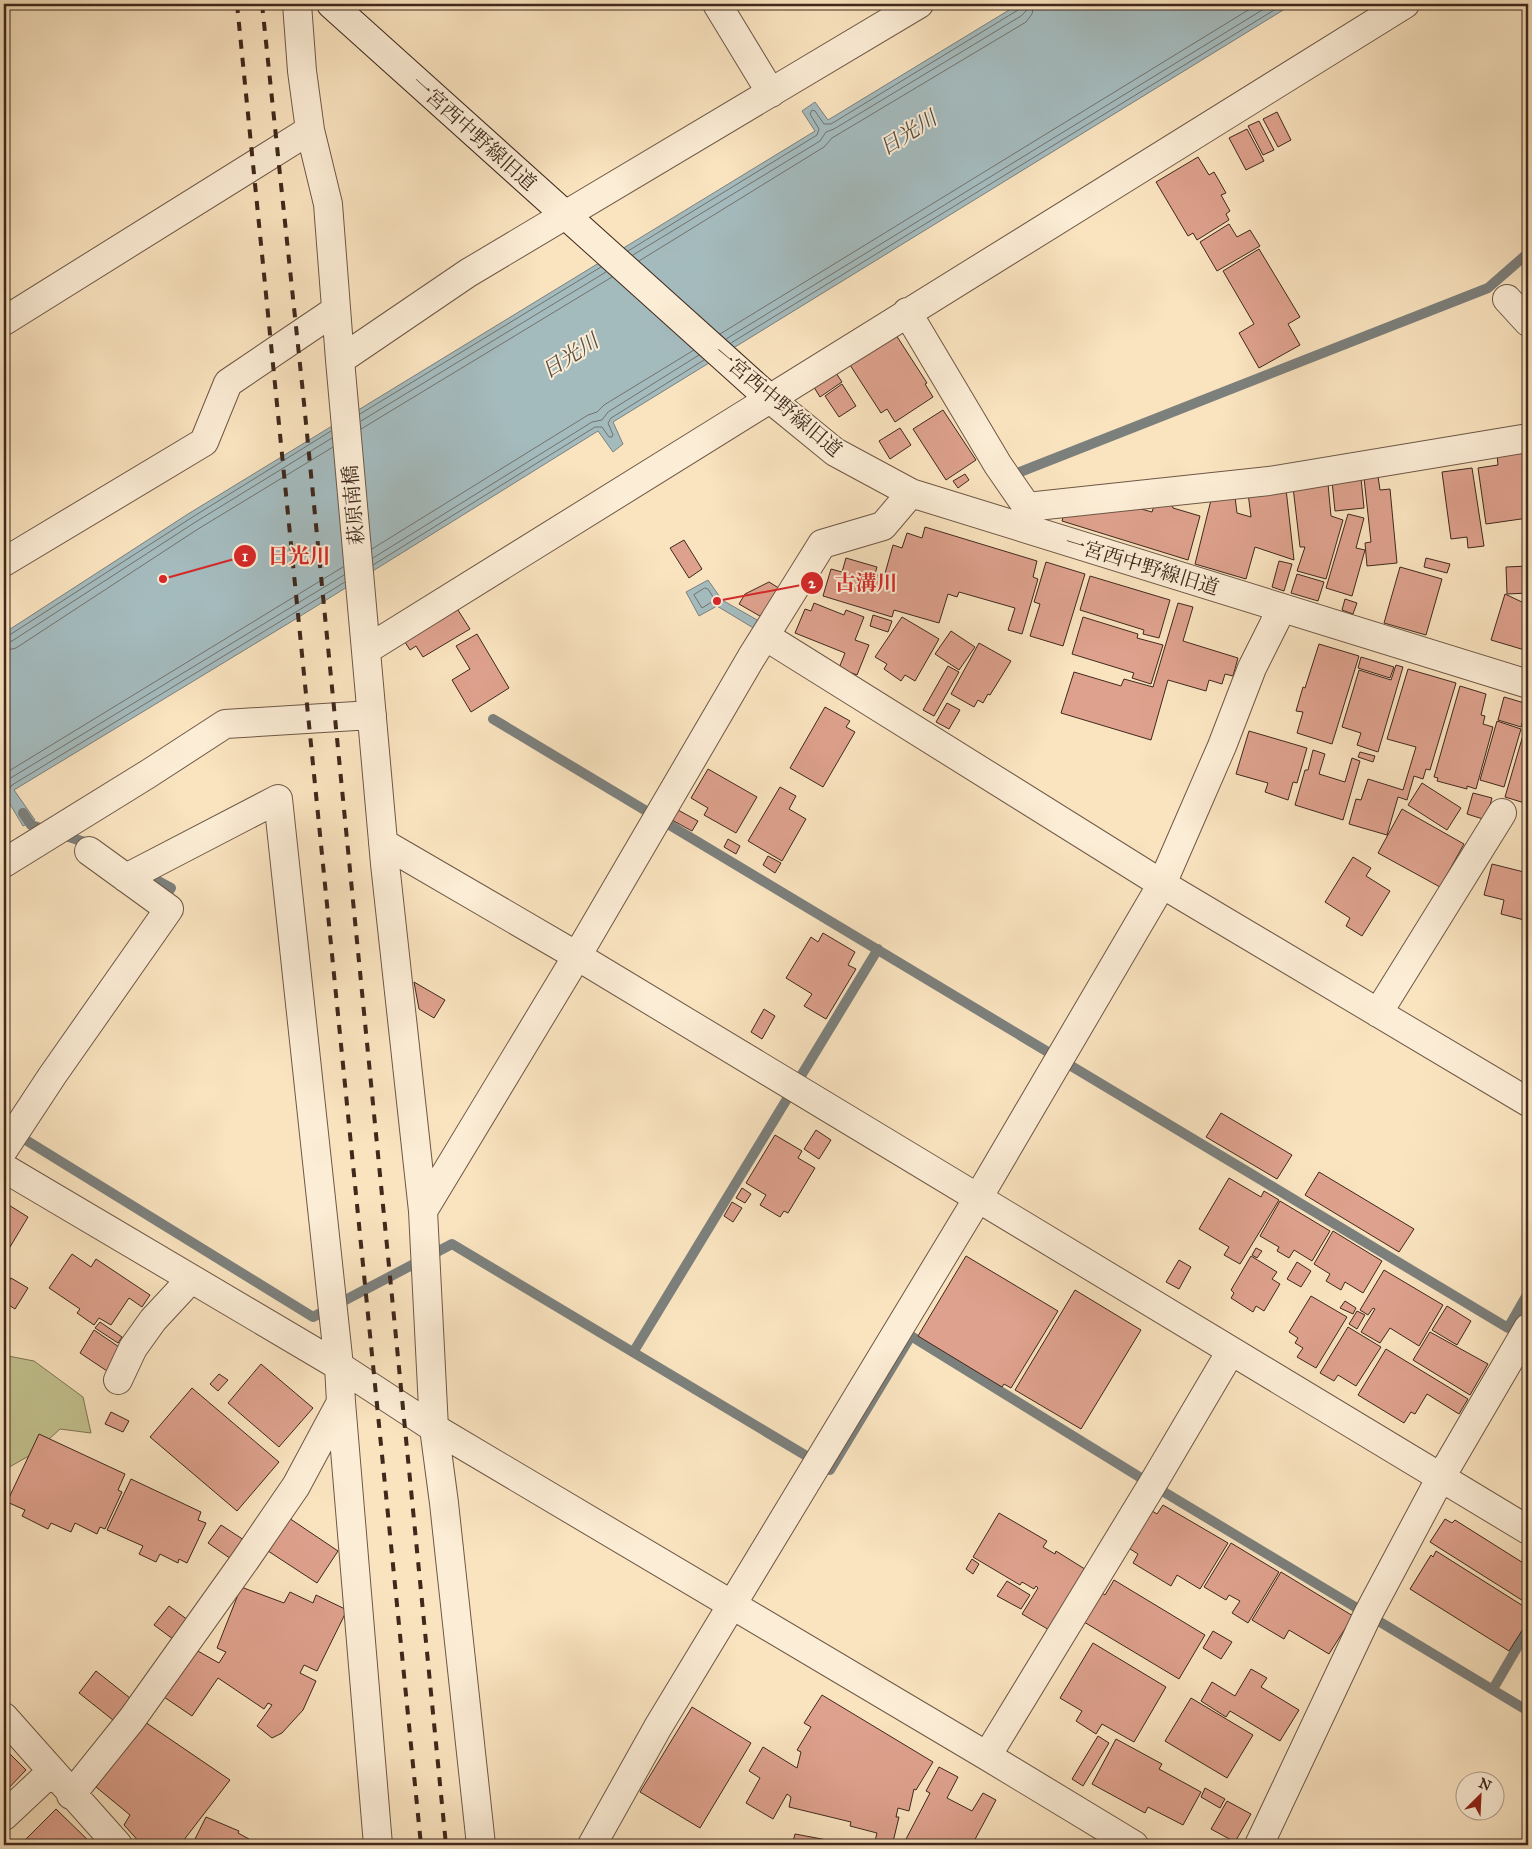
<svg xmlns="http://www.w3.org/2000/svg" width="1532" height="1849" font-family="'IM FELL Great Primer','Noto Serif JP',serif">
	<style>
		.green { fill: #c2c28f; stroke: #807556 }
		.water { fill: #a4bbbe; stroke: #7c807d }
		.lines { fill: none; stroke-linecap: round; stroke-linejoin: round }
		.shore { stroke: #72726d; stroke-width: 1 }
		.stream { stroke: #7c807d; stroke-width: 10 }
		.building { fill: #dea18d; stroke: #3f281c }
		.street-casing { stroke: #6e5745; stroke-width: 30 }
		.secondary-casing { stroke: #3f281c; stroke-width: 30 }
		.street { stroke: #fcedd6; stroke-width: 28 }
		.secondary { stroke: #fcedd6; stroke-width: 28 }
		.rail { stroke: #3f281c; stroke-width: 4; stroke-dasharray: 9 9; stroke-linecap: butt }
		.labels { text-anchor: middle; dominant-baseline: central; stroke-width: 4; stroke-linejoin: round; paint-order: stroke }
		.street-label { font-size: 20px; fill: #3f281c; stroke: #fcedd6 }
		.water-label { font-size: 21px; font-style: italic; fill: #584d44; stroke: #fcedd6 }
		.leader { fill: none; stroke: #d62828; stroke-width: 2 }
		.callout-dot { fill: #d62828; stroke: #fcedd6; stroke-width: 2 }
		.mark-label { font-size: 15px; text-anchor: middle; font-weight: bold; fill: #fff }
		.callout-label { font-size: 21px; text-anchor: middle; font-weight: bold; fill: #d62828; stroke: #fcedd6; stroke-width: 4; stroke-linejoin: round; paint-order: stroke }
	</style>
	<rect width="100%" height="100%" fill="#fae4c0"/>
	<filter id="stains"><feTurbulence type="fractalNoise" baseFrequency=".004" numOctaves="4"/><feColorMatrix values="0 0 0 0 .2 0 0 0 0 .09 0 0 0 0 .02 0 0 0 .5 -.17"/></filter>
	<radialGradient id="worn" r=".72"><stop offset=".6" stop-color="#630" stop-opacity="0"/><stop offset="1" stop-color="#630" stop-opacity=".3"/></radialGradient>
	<!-- green -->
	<path class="green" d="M8 1356 34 1361 83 1397 91 1433 60 1429 34 1453 6 1469 4 1515V1358Z"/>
	<!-- water -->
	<path class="water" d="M1019 4H1293L613 422 623 444 613 452 598 431 294 620 14 790 35 820 23 826 4 794V633L188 514 815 131 802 111 815 102 828 120Z
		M708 580 722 600 766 625 760 632 717 606 699 616 686 592Z"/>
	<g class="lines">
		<!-- shore -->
		<path class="shore" d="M628 251 817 135 819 129 810 114 812 110 815 111 824 124H831L1018 10 1021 4
			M633 255 820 141 826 132 834 129 1021 16 1026 11 1027 4
			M639 261 824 147 832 138 1026 22 1032 14 1034 4
			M720 334 1258 4
			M726 339 1272 4
			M731 343 1284 4
			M360 414 601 267
			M361 421 606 272
			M361 429 612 277
			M372 549 588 415 597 412 604 405 694 350
			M373 558 592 422 602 420 608 412 699 355
			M373 565 595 427H602L609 437H612L613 435 608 423 611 418 704 360
			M705 588 708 589 715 600 702 608 694 595Z
			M4 637 8 636 191 518 331 431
			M4 643 12 641 194 523 332 438
			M4 651 16 648 198 529 333 447
			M4 774 343 567
			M4 785 9 779 344 575
			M4 791H8L12 785 345 582"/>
		<!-- stream -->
		<path class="stream" d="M1020 472 1488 288 1528 253
			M493 719 1508 1328 1528 1293
			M23 813 31 825 94 845
			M143 873 171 888 161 902
			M16 1134 313 1317 452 1244 830 1470 911 1336 1159 1489 1528 1711
			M634 1351 878 949
			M1493 1689 1528 1629"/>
	</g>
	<!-- building -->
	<path class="building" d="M1277 112 1291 140 1278 147 1263 119Z
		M1259 121 1274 150 1263 155 1248 126Z
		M1247 129 1264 161 1246 170 1229 138Z
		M1198 157 1209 175 1214 172 1226 193 1221 195 1230 211 1226 214 1229 220 1197 240 1193 233 1188 236 1156 182Z
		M1229 224 1237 237 1250 230 1260 246 1217 271 1200 242Z
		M1259 249 1300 317 1288 324 1300 345 1259 368 1239 333 1254 324 1223 271Z
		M896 335 927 383 925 384 933 397 895 422 887 409 881 413 850 365Z
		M834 370 842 382 820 397 812 384Z
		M842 384 856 406 839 417 825 396Z
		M943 410 976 460 946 480 913 429Z
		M900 428 911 445 890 459 879 441Z
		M1525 450 1528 472V518L1486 524 1478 468 1498 465 1497 454Z
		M1472 468 1484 546 1468 548 1467 537 1451 539 1442 472Z
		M965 474 969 480 958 488 953 481Z
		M1378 476 1380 490 1390 489 1397 563 1367 566 1365 543 1371 542 1364 478Z
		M1361 478 1364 508 1335 511 1332 481Z
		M1328 484 1331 516 1343 520 1326 579 1297 571 1305 547H1300L1293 487Z
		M1286 489 1294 560 1255 547 1246 579 1195 564 1211 500 1235 497 1237 513 1251 517 1248 493Z
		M1172 504 1173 508 1200 516 1188 560 1062 521 1064 514 1134 507 1152 512 1154 506Z
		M1348 514 1364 518 1356 548 1365 550 1352 596 1326 588Z
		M925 527 1037 561 1033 577 1038 579 1022 634 1008 630 1015 608 959 592 957 597 948 594 939 623 894 610 892 617 823 596 831 569 842 572 846 558 877 567 875 574 884 577 893 545 902 548 907 533 922 538Z
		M684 540 702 569 689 578 670 548Z
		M1426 558 1450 564 1447 573 1424 567Z
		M1279 561 1292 564 1284 591 1272 587Z
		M1046 562 1085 574 1063 646 1030 636 1040 604 1034 602Z
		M1528 566V593L1507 594 1506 567Z
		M1400 567 1442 579 1426 635 1384 623Z
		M1297 574 1324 582 1318 601 1291 593Z
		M1090 576 1170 600 1159 638 1143 634 1144 630 1080 610Z
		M769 582 782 590 765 619 739 604 745 594Z
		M1505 594 1524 603 1528 595V651L1491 640Z
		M1345 599 1357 603 1353 614 1342 610Z
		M814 603 844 615 846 610 864 617 855 640 869 645 857 675 839 668 845 653 795 633 805 609 811 611Z
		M1178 603 1193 607 1183 641 1238 658 1233 676 1225 674 1222 684 1209 680 1206 691 1168 680 1151 740 1061 713 1074 672 1121 686 1124 679 1153 687Z
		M456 607 470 629 423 657 416 646 410 650 403 639Z
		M873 615 892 621 888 632 870 626Z
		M902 617 939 639 915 681 905 675 901 681 884 669 887 664 875 657Z
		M1083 617 1138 634 1137 638 1163 645 1151 684 1132 678 1134 673 1072 654Z
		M951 631 975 647 959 670 935 654Z
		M477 634 509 688 471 712 452 680 470 669 456 646Z
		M979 643 1011 661 990 695 988 694 983 703 978 700 974 707 951 694Z
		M1319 644 1359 656 1332 744 1297 733 1303 712 1296 711 1303 687 1305 688Z
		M1361 657 1394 667 1390 678 1358 668Z
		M1396 665 1403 667 1378 752 1357 745 1361 733 1342 727 1359 670 1391 680Z
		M948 666 959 672 934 716 923 710Z
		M1408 669 1456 683 1430 770 1426 769 1423 779 1414 776 1407 800 1398 797 1387 835 1349 824 1356 799 1361 800 1368 779 1403 790 1416 747 1387 739Z
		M1460 686 1486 694 1481 715 1485 716 1483 724 1493 727 1476 789 1467 786V789L1437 781 1438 778 1434 777Z
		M1504 697 1528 704 1521 727 1498 720Z
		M947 703 960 710 949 729 936 722Z
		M825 707 850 721 846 727 855 732 823 787 790 768Z
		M1528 718V804L1505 797Z
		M1497 721 1521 729 1504 787 1480 780Z
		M1249 731 1307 748 1297 783 1293 782 1288 800 1265 792 1268 783 1236 774Z
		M1313 750 1325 754 1319 774 1345 782 1352 758 1360 761 1343 820 1295 805 1305 770H1308Z
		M1360 752 1375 756 1373 762 1358 757Z
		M708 769 757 797 736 833 704 815 708 808 691 798Z
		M1422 783 1461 808 1447 830 1408 805Z
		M780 787 796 796 789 809 806 819 782 861 748 841Z
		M1473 793 1492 798 1486 820 1467 814Z
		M1402 809 1464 844 1440 887 1378 853Z
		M678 810 698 821 692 831 672 820Z
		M728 839 740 846 736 854 724 847Z
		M768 856 781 863 775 873 763 865Z
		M1353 857 1371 868 1366 876 1390 891 1362 936 1346 926 1350 918 1325 902Z
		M1492 864 1528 873V921L1501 914 1504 900 1484 895Z
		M823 933 855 952 848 965 856 969 826 1019 804 1006 812 994 786 978 811 937 818 942Z
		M414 982 445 1000 434 1018 419 1009Z
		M764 1009 775 1016 762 1039 751 1032Z
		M1221 1113 1292 1155 1277 1179 1206 1137Z
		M816 1130 831 1140 819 1159 804 1149Z
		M775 1135 802 1151 798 1158 815 1168 788 1213 784 1211 780 1217 760 1205 766 1195 746 1183Z
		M1319 1172 1414 1229 1399 1252 1305 1195Z
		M1229 1178 1261 1197 1264 1191 1279 1200 1240 1264 1224 1255 1229 1247 1199 1229Z
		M742 1188 751 1194 745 1203 736 1198Z
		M1280 1201 1330 1231 1312 1261 1294 1250 1289 1258 1277 1251 1279 1247 1260 1236Z
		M4 1202 28 1217 4 1257Z
		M732 1202 742 1208 733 1222 724 1216Z
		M1333 1231 1382 1261 1363 1293 1345 1282 1341 1290 1326 1281 1330 1274 1314 1264Z
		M1256 1248 1262 1251 1257 1258 1252 1255Z
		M72 1254 91 1267 96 1259 150 1295 142 1307 129 1298 111 1325 99 1318 94 1325 77 1313 80 1309 49 1288Z
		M966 1256 1058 1311 1011 1388 1004 1384 1002 1387 918 1336Z
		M1251 1256 1277 1272 1272 1279 1280 1284 1264 1311 1256 1306 1253 1312 1231 1298 1234 1293 1231 1290Z
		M1179 1260 1191 1267 1179 1289 1166 1282Z
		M1297 1262 1311 1271 1301 1287 1287 1279Z
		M1384 1270 1443 1305 1419 1346 1390 1328 1380 1343 1361 1332 1375 1309 1373 1308 1368 1315 1360 1310Z
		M11 1278 28 1288 15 1309 4 1302V1291Z
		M1075 1290 1141 1330 1081 1429 1015 1390Z
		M1311 1296 1347 1317 1316 1368 1297 1357 1303 1348 1295 1343 1298 1338 1289 1332Z
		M1345 1301 1356 1308 1353 1314 1340 1308Z
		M1447 1306 1471 1321 1457 1345 1432 1330Z
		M1357 1311 1365 1315 1357 1329 1349 1324Z
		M100 1322 122 1337 118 1343 95 1328Z
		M1348 1327 1381 1347 1356 1386 1338 1375 1334 1381 1320 1373Z
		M94 1330 125 1351 110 1373 80 1353Z
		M1430 1332 1488 1364 1470 1395 1413 1360Z
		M1386 1349 1468 1399 1459 1414 1427 1394 1415 1414 1411 1412 1404 1423 1358 1395Z
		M261 1364 313 1408 279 1447 228 1403Z
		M219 1374 228 1380 218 1391 210 1384Z
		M192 1388 279 1462 237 1511 150 1437Z
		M111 1412 129 1421 123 1432 105 1424Z
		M39 1434 125 1474 118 1490 122 1492 105 1529 100 1527 97 1534 75 1523 71 1532 51 1523 48 1529 22 1516 25 1510 7 1502Z
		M131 1479 201 1512 198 1520 206 1523 187 1563 179 1559 178 1563 160 1554 156 1562 139 1554 143 1546 107 1530Z
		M1163 1505 1228 1543 1200 1589 1177 1575 1171 1586 1133 1563 1138 1554 1127 1547 1149 1509 1157 1514Z
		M999 1513 1047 1541 1043 1547 1055 1554 1056 1551 1088 1571 1051 1631 1022 1614 1038 1588 1036 1586 1034 1589 1022 1582 1020 1585 973 1557Z
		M286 1516 338 1551 317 1583 265 1549Z
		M1445 1519 1452 1523 1455 1520 1528 1566V1604L1430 1542Z
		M221 1525 247 1542 234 1561 208 1543Z
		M1231 1543 1279 1572 1248 1623 1232 1613 1240 1601 1229 1595 1226 1600 1204 1587Z
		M1436 1551 1528 1609V1621L1509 1651 1410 1589 1431 1555 1433 1557Z
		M972 1559 979 1564 973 1574 966 1569Z
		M1281 1572 1353 1616 1329 1654 1289 1630 1284 1639 1252 1620Z
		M1114 1580 1205 1635 1179 1679 1084 1622 1102 1593 1105 1595Z
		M1007 1581 1030 1595 1021 1609 997 1596Z
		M241 1587 284 1603 290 1592 313 1603 316 1595 347 1610 317 1671 304 1665 300 1673 316 1681 303 1710 282 1733 272 1738 257 1726 272 1705 268 1703 264 1709 218 1678 192 1716 164 1697 196 1650 219 1663 226 1652 217 1648Z
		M169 1606 192 1623 177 1642 154 1625Z
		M1213 1631 1232 1642 1221 1659 1203 1648Z
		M1093 1643 1166 1687 1134 1742 1102 1724 1096 1734 1076 1721 1082 1711 1060 1698Z
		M1251 1669 1267 1678 1261 1687 1299 1710 1280 1741 1230 1711 1226 1717 1201 1701 1212 1682 1235 1696Z
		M96 1671 135 1702 118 1724 79 1693Z
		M822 1695 933 1762 916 1790 914 1789 909 1811 898 1808 896 1817H899L893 1842H890L889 1845H874L877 1833 850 1826 851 1822 789 1807 791 1797 787 1794 773 1819 746 1803 760 1778 749 1771 763 1747 797 1768 801 1752 797 1750 811 1727 804 1723Z
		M1191 1698 1253 1735 1227 1778 1165 1741Z
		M692 1707 751 1743 700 1828 640 1792Z
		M142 1720 230 1780 180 1845H142L124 1825 130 1815 96 1787Z
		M1098 1736 1109 1743 1083 1786 1072 1779Z
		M1116 1739 1162 1764 1159 1769 1201 1792 1183 1825 1148 1807 1145 1813 1092 1784Z
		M4 1748 26 1770 4 1793Z
		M939 1767 958 1777 947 1798 972 1811 983 1793 996 1800 972 1845H912L905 1841 930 1793 926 1791Z
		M1205 1788 1225 1799 1220 1808 1201 1797Z
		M1227 1801 1251 1814 1235 1842 1211 1829Z
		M56 1809 93 1845H20Z
		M206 1817 239 1831 238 1833 249 1839 246 1845H197L200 1841 195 1839Z
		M795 1834 854 1845H792Z"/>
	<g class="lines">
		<!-- street casing -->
		<g class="street-casing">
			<path id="street" d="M297 4 302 71 310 130 328 204 340 360 385 864 423 1211 434 1428 444 1503 481 1845
				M717 4 771 93
				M1507 299 1528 322
				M907 312 998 465 1027 507 1024 525
				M4 321 310 130
				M340 360 468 273 919 4
				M769 398 835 452 911 493 1528 684
				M1027 507 1269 481 1528 438
				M4 562 204 442 228 383 336 310
				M765 636 1162 884 1528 1102
				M366 650 1405 4
				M383 843 577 956 1528 1530
				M4 863 148 774 225 724 372 715
				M126 878 278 799 339 1366 341 1402 378 1845
				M1378 1013 1502 813
				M4 1149 52 1076 169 909 89 851
				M4 1168 339 1366 434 1428 987 1756 1134 1845
				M423 1211 577 956 751 658 822 544 883 526 911 493
				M118 1380 133 1348 153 1320 191 1279
				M4 1717 118 1845
				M987 1756 1152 1485 1231 1351
				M71 1795 132 1719 246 1559 296 1486 341 1402
				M4 1816 51 1772
				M592 1845 658 1727 978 1198 1162 884 1222 746 1252 668 1282 608
				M1259 1845 1368 1614 1441 1477 1528 1328"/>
		</g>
		<!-- secondary casing -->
		<g class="secondary-casing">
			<path id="secondary" d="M331 4C476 136 623 266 769 398"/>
		</g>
		<!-- street -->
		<use href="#street" class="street"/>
		<!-- secondary -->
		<use href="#secondary" class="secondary"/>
		<!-- rail -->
		<path class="rail" d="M237 4 421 1845
			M262 4 303 393 446 1845"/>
	</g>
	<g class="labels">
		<!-- street labels -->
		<g class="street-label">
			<text transform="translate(474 133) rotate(42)">一宮西中野線旧道</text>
			<text transform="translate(778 401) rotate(40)">一宮西中野線旧道</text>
			<text transform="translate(353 505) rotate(-95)">萩原南橋</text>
			<text transform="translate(1142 565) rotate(17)">一宮西中野線旧道</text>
		</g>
		<!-- water labels -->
		<g class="water-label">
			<text transform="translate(908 133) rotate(-32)">日光川</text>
			<text transform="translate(570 356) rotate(-33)">日光川</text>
		</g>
	</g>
	<!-- callouts -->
	<path class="leader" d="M163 579L245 556M717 601L812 583"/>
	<g class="callout-dot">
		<circle cx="163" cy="579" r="5"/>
		<circle cx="717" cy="601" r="5"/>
		<circle cx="245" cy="556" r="12"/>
		<circle cx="812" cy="583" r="12"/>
	</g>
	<g class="mark-label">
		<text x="245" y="561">1</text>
		<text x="812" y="588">2</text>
	</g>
	<g class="callout-label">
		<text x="299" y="563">日光川</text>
		<text x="866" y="590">古溝川</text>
	</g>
	<!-- margin -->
	<rect width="1532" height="1849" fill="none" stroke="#fae4c0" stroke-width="20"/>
	<rect x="5" y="5" width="1522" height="1839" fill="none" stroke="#3f281c" stroke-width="2.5"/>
	<rect x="10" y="10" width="1512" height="1829" fill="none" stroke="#3f281c"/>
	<!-- north arrow -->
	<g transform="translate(1480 1796) rotate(24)"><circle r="24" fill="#fcedd6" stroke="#b09e8c"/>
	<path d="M0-4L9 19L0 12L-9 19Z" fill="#8f2418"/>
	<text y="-8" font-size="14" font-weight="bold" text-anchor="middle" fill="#3f281c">N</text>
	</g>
	<rect width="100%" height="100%" filter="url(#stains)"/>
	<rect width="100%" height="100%" fill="url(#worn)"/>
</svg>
